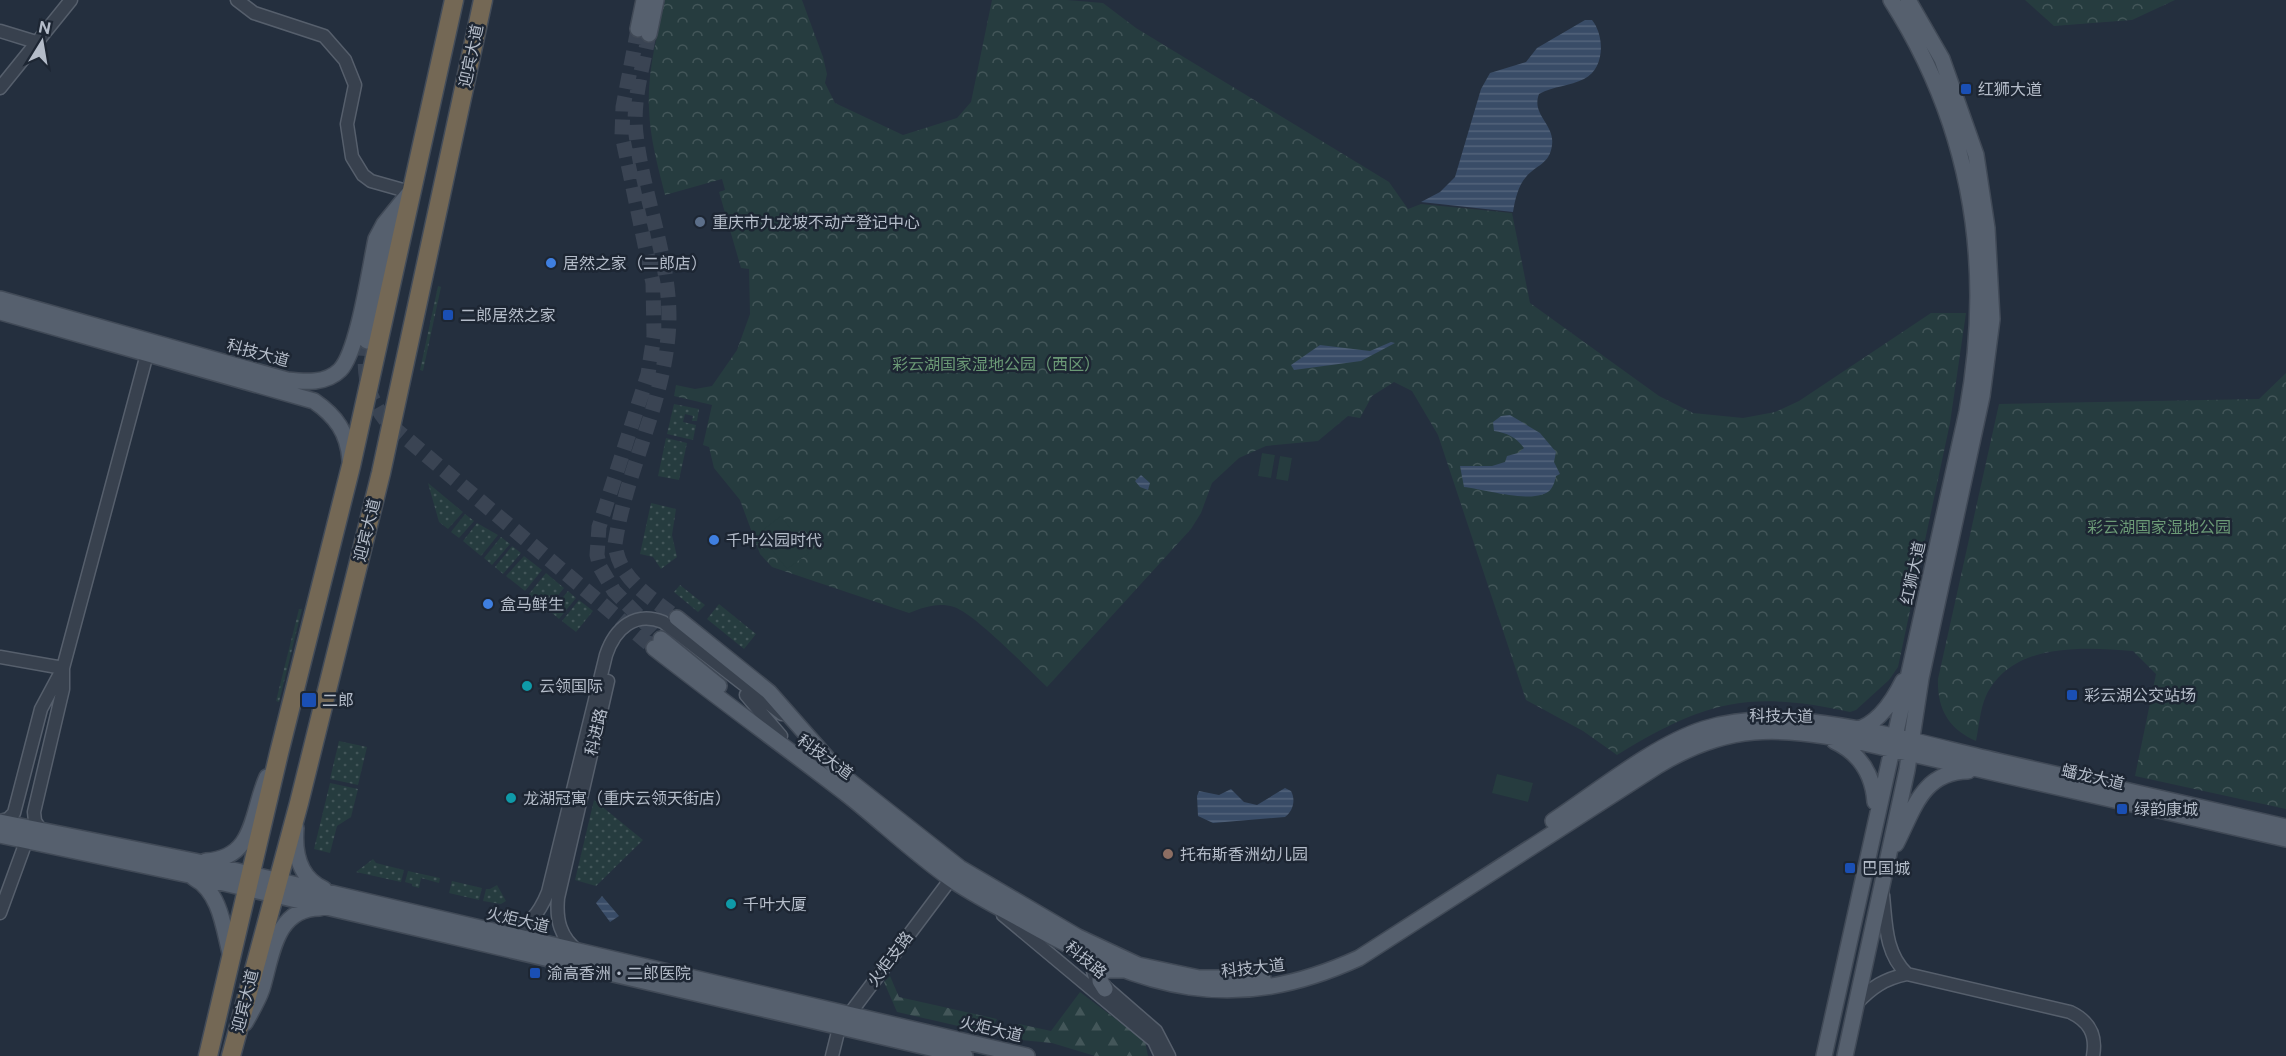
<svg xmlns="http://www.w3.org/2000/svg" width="2286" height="1056" font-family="'Public Sans','Noto Sans SC',sans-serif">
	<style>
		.grass { fill: url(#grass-dots) }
		.forest { fill: url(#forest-firs) }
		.park { fill: url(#park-crowns) }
		.pitch { fill: #263c3f }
		.water { fill: url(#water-rules) }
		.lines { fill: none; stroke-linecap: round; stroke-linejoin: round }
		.major-tunnel { stroke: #3a4453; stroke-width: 15; stroke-dasharray: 15 8; stroke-linecap: butt }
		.minor-casing { stroke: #565f6c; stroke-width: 15 }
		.major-casing { stroke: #414a57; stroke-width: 18 }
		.highway-casing { stroke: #434c59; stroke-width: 21 }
		.minor { stroke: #38414e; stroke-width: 12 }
		.major { stroke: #56606e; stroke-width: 15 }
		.highway { stroke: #746855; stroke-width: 18 }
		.transit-dot { fill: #1a4fb4; stroke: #1d2633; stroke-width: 2 }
		.service-dot { fill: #5c6f8a; stroke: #1d2633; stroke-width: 2 }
		.shop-dot { fill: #3f7fe0; stroke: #1d2633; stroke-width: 2 }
		.culture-dot { fill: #0f9aa8; stroke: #1d2633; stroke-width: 2 }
		.education-dot { fill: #8d6e63; stroke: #1d2633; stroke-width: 2 }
		.labels { text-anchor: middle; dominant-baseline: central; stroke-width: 5; stroke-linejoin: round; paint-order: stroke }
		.street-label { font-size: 16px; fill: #b4bcc9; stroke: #1d2633 }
		.poi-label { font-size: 16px; fill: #b4bcc9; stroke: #1d2633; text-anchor: start }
		.park-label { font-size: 16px; fill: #6b9a76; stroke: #1d2633 }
	</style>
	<defs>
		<pattern id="grass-dots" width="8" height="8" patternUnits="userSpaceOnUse" patternTransform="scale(1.5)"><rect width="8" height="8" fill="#263c3f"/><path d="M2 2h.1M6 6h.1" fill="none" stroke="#435659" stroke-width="1.8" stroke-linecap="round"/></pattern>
		<pattern id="forest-firs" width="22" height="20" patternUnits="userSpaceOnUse" patternTransform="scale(1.5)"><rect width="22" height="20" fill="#263c3f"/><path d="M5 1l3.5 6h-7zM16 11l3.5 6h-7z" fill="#435659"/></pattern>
		<pattern id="park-crowns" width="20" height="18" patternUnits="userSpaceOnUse" patternTransform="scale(1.5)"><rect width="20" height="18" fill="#263c3f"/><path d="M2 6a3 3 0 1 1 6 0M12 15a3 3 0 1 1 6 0" fill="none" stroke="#435659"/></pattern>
		<pattern id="water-rules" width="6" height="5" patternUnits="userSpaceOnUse" patternTransform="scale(1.5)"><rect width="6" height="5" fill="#394c67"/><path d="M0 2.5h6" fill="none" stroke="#53647b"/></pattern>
	</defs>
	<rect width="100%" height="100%" fill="#242f3e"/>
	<!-- grass -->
	<path class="grass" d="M438 286 441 287 423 371 420 370Z
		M674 404 699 409 697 421H692L693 416 685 414 683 422 696 425 693 440 667 434Z
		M666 438 687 443 679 480 658 476Z
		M428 483 463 512 448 529 439 522Z
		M651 503 676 509 672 535 677 557 661 569 653 557 640 554Z
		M465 514 474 521 459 538 451 532Z
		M477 523 498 535 481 556 463 541Z
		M501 537 510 544 492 565 484 558Z
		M512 546 521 553 503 574 495 567Z
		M524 556 542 570 525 591 506 576Z
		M546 573 564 588 547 609 529 594Z
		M680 585 705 605 698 612 674 592Z
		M568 591 576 598 559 619 551 612Z
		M579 600 593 611 576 632 562 621Z
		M719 604 756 634 744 649 707 619Z
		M299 609H302L279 702 276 701Z
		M339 741 367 747 358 785 330 779Z
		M330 783 358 789 351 817 337 826 330 853 314 849Z
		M594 800 643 840 596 886 575 880Z
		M373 859 376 863 404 870 401 882 356 872Z
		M408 871 440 878 439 883 421 878 419 888 412 886V884L405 882Z
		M452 881 482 888 479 900 449 893Z
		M497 885 506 901 501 904 483 901 486 889H490Z"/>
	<!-- forest -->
	<path class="forest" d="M890 976 899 997 997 1019 989 1033 897 1012 884 982Z
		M1080 992 1145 1041 1148 1056H1095L1052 1043 1011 1039 1019 1024 1051 1031Z"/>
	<!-- park -->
	<path class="park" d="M665 0H802L823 57 827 74 825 83 835 103 903 135 957 118 971 102 992 0H1067L1103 3 1136 28 1389 182 1408 209 1421 204 1512 213 1530 303 1659 396 1693 413 1743 418 1775 412 1799 401 1931 313H1966L1950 423 1898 667 1889 680 1856 710 1850 712C1749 690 1705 701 1617 755L1583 731 1526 700 1438 435 1412 391 1394 382 1372 396 1360 418 1348 416 1318 441 1266 446 1239 458 1212 483 1201 513 1191 529 1047 687C1028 669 975 614 954 607 938 602 924 607 909 613L772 567 760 554 740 500 714 468 709 447 703 445 712 405 674 396 676 385 695 389 712 386 737 350 750 314 749 269 741 268 719 192 725 190 722 179 665 195C658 167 650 139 649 109 647 72 657 36 665 0Z
		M2025 0H2175L2132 20 2054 26Z
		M2286 373V809L2135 776 2156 674 2133 651C2083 647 2012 642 1986 696 1980 709 1979 727 1976 741 1948 729 1937 708 1938 679L1999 404 2259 399Z"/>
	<!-- pitch -->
	<path class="pitch" d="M1262 453 1275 455 1271 478 1258 476Z
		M1280 456 1292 458 1288 481 1276 479Z
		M781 516 809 553 787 569 759 533Z
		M1497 774 1533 783 1528 802 1492 793Z"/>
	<!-- water -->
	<path class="water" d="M1585 20H1592C1605 36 1605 69 1584 79 1570 86 1554 86 1539 94 1531 115 1555 124 1552 145 1550 164 1536 165 1526 177 1518 186 1515 200 1513 212L1421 202 1440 192 1455 177 1481 89 1490 73 1526 62 1537 48Z
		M1391 342 1395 343 1361 361 1294 370 1291 365 1320 345 1370 351Z
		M1510 415 1540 433 1556 452 1554 462 1560 474 1556 476C1555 480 1554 485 1551 489 1538 506 1484 489 1464 487L1460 466H1492L1505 462 1507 456 1518 453 1524 448C1516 437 1507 433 1494 431L1493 422 1501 416Z
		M1141 475 1150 483 1148 490 1140 487 1135 481Z
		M1285 788 1291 791C1296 800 1293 811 1285 817L1213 823 1198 816 1197 796 1199 791 1219 795 1231 789 1244 802 1257 805Z
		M602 896 619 916 610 922 596 903Z"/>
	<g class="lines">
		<!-- major-tunnel -->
		<path class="major-tunnel" d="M638 29 623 107 622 135 653 283 654 336 648 374 599 527 597 555 600 567 614 591 661 639
			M649 34C643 66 632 101 636 134 643 196 669 255 669 318 668 396 626 468 615 544 619 580 651 597 677 618
			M367 341C362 373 367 397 387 422L654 648"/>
		<!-- minor casing -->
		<g class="minor-casing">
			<path id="minor" d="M237 0 254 13 324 36 345 60 355 85 347 124 352 157 363 175 371 181 410 192
				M0 31 36 42
				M0 88 71 0
				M0 657 63 668 147 354
				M746 695 781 736
				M0 821 8 819 14 813 41 709 63 668V689L34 812 35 821 40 829
				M1883 895C1886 924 1885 953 1907 974
				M0 913 27 839
				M1003 915 1154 1041 1161 1056
				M504 932C528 929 539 914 548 892L606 655C615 628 635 611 663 622L782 714
				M1087 949 1095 978 1156 1031 1169 1056
				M578 951C560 937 556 920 558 898L608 681
				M1856 1004C1872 987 1884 979 1907 974L2070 1012C2089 1021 2097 1034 2093 1056
				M832 1056 839 1028 956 872"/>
		</g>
		<!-- major casing -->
		<g class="major-casing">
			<path id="major" d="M638 29 644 0
				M649 34 656 0
				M0 299 287 380C305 382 326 384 340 370 358 352 370 267 376 239L384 224 410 192
				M0 312 314 401C336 416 348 433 350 460
				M367 341 394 216
				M677 618 769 692 842 775 960 868 1078 937 1138 965 1199 978H1263
				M661 639 719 686
				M654 648C718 698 784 746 849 796 883 823 915 854 951 879 975 896 1003 909 1029 924 1145 989 1232 1016 1359 958L1659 765C1729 723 1777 727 1855 741L2286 839
				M1855 730C1877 725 1893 701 1903 681
				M1834 741C1860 753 1873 775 1875 802
				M1553 821C1597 792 1654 745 1704 729 1790 701 1915 743 2002 762 2097 784 2191 805 2286 827
				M0 822 194 861 1027 1056
				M296 828C294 852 299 878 324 889
				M0 835 189 875 965 1056
				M1896 844C1914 809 1922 772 1968 771
				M206 861C256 858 251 812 267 777
				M194 878C221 892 224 931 231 957
				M1105 989 1100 981V975L1107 970H1121
				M245 1023C251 1012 258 1001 262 989 272 956 275 908 320 908
				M1824 1056 1967 412C1994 265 1972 127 1891 0
				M1845 1056 1907 770 1921 678 1982 396 1992 319 1987 228 1976 155 1942 59 1908 0"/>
		</g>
		<!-- highway casing -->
		<g class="highway-casing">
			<path id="highway" d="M208 1056 279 753 351 466 454 0
				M231 1056 299 803 381 473 483 0"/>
		</g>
		<!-- minor -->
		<use href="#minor" class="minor"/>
		<!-- major -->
		<use href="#major" class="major"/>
		<!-- highway -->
		<use href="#highway" class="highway"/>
	</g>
	<!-- markers -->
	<g class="transit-dot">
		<rect x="1960" y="83" width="12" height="12" rx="3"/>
		<rect x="442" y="309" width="12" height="12" rx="3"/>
		<rect x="2066" y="689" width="12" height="12" rx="3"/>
		<rect x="301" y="692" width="16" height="16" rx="3"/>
		<rect x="2116" y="803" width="12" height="12" rx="3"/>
		<rect x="1844" y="862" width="12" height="12" rx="3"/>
		<rect x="529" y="967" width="12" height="12" rx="3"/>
	</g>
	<circle class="service-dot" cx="700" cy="222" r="6"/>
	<g class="shop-dot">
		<circle cx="551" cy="263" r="6"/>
		<circle cx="714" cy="540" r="6"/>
		<circle cx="488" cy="604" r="6"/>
	</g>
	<g class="culture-dot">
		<circle cx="527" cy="686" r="6"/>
		<circle cx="511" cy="798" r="6"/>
		<circle cx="731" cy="904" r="6"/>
	</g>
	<circle class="education-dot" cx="1168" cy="854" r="6"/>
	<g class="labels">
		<!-- street labels -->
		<g class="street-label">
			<text transform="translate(471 56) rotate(-78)">迎宾大道</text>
			<text transform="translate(258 353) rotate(15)">科技大道</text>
			<text transform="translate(367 530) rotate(-76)">迎宾大道</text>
			<text transform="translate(1913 573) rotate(-78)">红狮大道</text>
			<text transform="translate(1781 716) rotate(1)">科技大道</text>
			<text transform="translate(596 732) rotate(-77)">科进路</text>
			<text transform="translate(825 757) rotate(36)">科技大道</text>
			<text transform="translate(2093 777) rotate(13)">蟠龙大道</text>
			<text transform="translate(518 920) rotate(13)">火炬大道</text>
			<text transform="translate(890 959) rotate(-53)">火炬支路</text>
			<text transform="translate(1086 960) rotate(40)">科技路</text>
			<text transform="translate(1253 968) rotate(-6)">科技大道</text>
			<text transform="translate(245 1001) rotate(-76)">迎宾大道</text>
			<text transform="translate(991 1029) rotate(13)">火炬大道</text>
		</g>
		<!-- poi labels -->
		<g class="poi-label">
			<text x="1978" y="89">红狮大道</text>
			<text x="712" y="222">重庆市九龙坡不动产登记中心</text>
			<text x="563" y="263">居然之家（二郎店）</text>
			<text x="460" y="315">二郎居然之家</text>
			<text x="726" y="540">千叶公园时代</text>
			<text x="500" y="604">盒马鲜生</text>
			<text x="539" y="686">云领国际</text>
			<text x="2084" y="695">彩云湖公交站场</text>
			<text x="322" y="700">二郎</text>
			<text x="523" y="798">龙湖冠寓（重庆云领天街店）</text>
			<text x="2134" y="809">绿韵康城</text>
			<text x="1180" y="854">托布斯香洲幼儿园</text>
			<text x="1862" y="868">巴国城</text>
			<text x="743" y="904">千叶大厦</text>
			<text x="547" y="973">渝高香洲‧二郎医院</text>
		</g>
		<!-- park labels -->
		<g class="park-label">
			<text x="996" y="364">彩云湖国家湿地公园（西区）</text>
			<text x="2159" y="527">彩云湖国家湿地公园</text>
		</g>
	</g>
	<!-- north arrow -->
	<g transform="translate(42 42) rotate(11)" stroke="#1d2633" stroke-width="4.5" paint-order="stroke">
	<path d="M0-4.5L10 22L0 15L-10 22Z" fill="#b4bcc9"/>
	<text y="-9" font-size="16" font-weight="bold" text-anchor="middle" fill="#b4bcc9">N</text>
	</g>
</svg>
